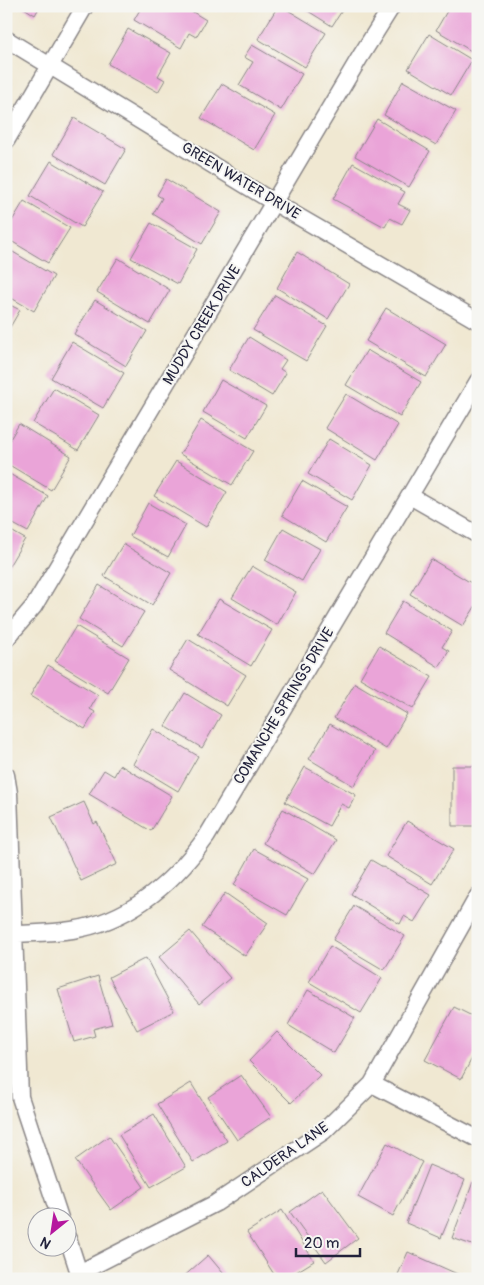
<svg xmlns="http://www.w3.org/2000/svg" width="484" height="1285" font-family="Pangolin,sans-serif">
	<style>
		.building { fill: #eaa4d8 }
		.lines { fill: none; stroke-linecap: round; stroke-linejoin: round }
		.street-casing { stroke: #898586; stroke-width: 19 }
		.street { stroke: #fff; stroke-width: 16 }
		.labels { text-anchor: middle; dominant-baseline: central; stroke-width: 4; stroke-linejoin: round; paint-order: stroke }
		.street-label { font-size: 15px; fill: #22223b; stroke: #f6f6f2 }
	</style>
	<rect width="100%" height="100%" fill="#f6f6f2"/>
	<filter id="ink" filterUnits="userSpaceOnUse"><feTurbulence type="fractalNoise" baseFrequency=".02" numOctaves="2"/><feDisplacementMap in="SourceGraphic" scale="10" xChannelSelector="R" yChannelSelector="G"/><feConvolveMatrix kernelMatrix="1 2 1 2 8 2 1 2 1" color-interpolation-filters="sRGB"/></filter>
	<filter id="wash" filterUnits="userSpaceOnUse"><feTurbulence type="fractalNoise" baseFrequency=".0096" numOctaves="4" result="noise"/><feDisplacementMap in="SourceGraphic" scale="20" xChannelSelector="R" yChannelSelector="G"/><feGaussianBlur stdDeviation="1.12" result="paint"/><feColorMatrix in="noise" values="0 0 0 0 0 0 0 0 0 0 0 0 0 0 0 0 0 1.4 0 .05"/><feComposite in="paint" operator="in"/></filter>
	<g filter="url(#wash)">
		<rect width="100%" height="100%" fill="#f0e8d2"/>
		<g id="blocks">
			<!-- building -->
			<path class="building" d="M21 6H40L35 15Z
				M142 6H183L206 20 196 37 189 33 181 48 134 20Z
				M278 6H281L326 33 305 67 258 39Z
				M300 6H345L332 26Z
				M450 6 478 7V55L436 30Z
				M128 29 171 53 158 76 165 80 158 92 108 64Z
				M429 34 472 60 451 95 408 69Z
				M252 45 302 74 281 110 239 85 253 62 244 57Z
				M403 81 456 111 436 145 384 115Z
				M222 84 275 115 254 150 201 118Z
				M74 118 126 149 105 185 53 154Z
				M377 119 430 151 409 187 355 156Z
				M51 161 103 192 82 227 30 196Z
				M353 163 405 192 398 204 410 210 402 224 390 218 385 227 333 199Z
				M166 179 221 212 202 244 153 214 162 198 157 195Z
				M24 201 70 228 48 263 6 238V231Z
				M151 223 197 249 178 284 131 258Z
				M6 248 54 276 34 311 6 295Z
				M297 252 349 284 328 319 277 288Z
				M118 258 170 290 150 324 97 292Z
				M275 295 327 326 306 361 253 330Z
				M95 300 147 331 126 366 74 334Z
				M6 303 20 310 6 334Z
				M386 308 446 344 426 377 366 341Z
				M249 337 286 360 280 369 286 373 272 396 229 370Z
				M72 342 124 373 103 408 51 378Z
				M367 350 421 382 400 417 346 385Z
				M221 380 266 406 247 438 203 412Z
				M54 388 99 415 78 450 33 423Z
				M346 394 398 425 377 460 325 428Z
				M201 420 253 451 232 485 180 454Z
				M19 424 71 456 51 490 6 463V446Z
				M329 439 372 465 352 500 308 474Z
				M176 461 227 492 206 527 154 496Z
				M6 472 48 496 28 532 6 520Z
				M302 481 347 507 326 542 282 515Z
				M148 503 186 525 168 557 130 536Z
				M6 528 25 539 6 571Z
				M283 528 320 549 302 581 265 560Z
				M123 544 171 573 152 605 104 576Z
				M431 559 478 587V602L463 626 410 594Z
				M252 566 296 592 277 625 232 598Z
				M99 585 144 612 123 646 79 619Z
				M219 599 272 630 251 666 198 634Z
				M403 601 452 631 442 647 449 651 439 667 384 633Z
				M76 626 129 658 108 693 55 661Z
				M188 639 246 675 227 706 169 670Z
				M379 646 432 677 413 709 360 678Z
				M48 665 98 695 90 709 95 712 85 729 30 696Z
				M355 683 407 714 386 749 334 718Z
				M185 693 221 715 202 748 165 726Z
				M330 724 375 751 354 786 309 759Z
				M153 729 198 756 178 791 133 764Z
				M120 765 172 796 151 831 89 794 104 770 114 776Z
				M452 766H478V826H452Z
				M305 767 356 795 349 808 341 804 329 826 285 802Z
				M84 802 94 824 97 822 117 864 81 881 51 817Z
				M283 809 336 840 315 874 263 843Z
				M407 821 454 849 432 884 386 856Z
				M254 849 308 879 287 915 234 885Z
				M371 860 431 895 414 922 404 916 400 924 351 894Z
				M225 893 268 923 245 956 202 927Z
				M354 906 405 936 384 970 333 940Z
				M190 931 230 978 199 1004 159 957Z
				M330 946 382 978 361 1013 309 982Z
				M146 958 174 1011 137 1030 109 977Z
				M98 976 112 1024 93 1029 95 1036 74 1042 58 989Z
				M308 990 355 1018 334 1053 288 1025Z
				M454 1007 478 1019V1047L461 1079 425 1060Z
				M277 1032 320 1075 291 1103 249 1061Z
				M241 1075 271 1117 237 1140 208 1097Z
				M191 1083 227 1141 193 1162 157 1104Z
				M154 1114 186 1167 151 1187 119 1135Z
				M109 1136 144 1187 111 1210 75 1160Z
				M387 1143 422 1162 393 1216 358 1197Z
				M429 1165 465 1180 441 1238 406 1223Z
				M473 1182 478 1183V1247L452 1238Z
				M322 1189 358 1238 326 1262 290 1212Z
				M282 1210 314 1261 285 1279H277L247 1232Z
				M408 1252 464 1277V1279H396Z
				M208 1255 228 1279H181Z"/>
		</g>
	</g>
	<g filter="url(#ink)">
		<use href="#blocks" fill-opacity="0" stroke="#898586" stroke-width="1"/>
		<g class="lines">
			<!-- street casing -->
			<g class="street-casing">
				<path id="street" d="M6 39 275 203 478 321
					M6 141 85 6
					M410 496 478 535
					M6 639 34 606 360 57 392 6
					M6 775 9 793 20 1097 60 1218
					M15 934C34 933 53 933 72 930 131 921 174 882 207 836L478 381
					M372 1084 478 1139
					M68 1239 79 1273 83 1279
					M79 1273 216 1203 324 1131 372 1084 478 896"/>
			</g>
			<!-- street -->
			<use href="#street" class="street"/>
		</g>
	</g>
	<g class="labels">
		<!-- street labels -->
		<g class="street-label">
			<text transform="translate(241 181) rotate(31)">GREEN WATER DRIVE</text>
			<text transform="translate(202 325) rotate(-59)">MUDDY CREEK DRIVE</text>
			<text transform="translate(284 706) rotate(-59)">COMANCHE SPRINGS DRIVE</text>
			<text transform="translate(285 1155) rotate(-35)">CALDERA LANE</text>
		</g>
	</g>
	<!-- margin -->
	<rect width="484" height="1285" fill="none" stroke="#f6f6f2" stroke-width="25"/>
	<!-- north arrow -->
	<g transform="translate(52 1232) rotate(210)"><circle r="24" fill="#f6f6f2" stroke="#a1a1a9"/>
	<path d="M0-4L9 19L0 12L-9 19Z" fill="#b5179e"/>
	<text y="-8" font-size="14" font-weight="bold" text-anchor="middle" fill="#22223b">N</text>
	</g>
	<!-- scale -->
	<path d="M296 1248v8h64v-8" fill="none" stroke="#22223b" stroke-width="2.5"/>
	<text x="304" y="1248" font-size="15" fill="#22223b" stroke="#f6f6f2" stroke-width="4" paint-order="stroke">20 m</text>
</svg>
